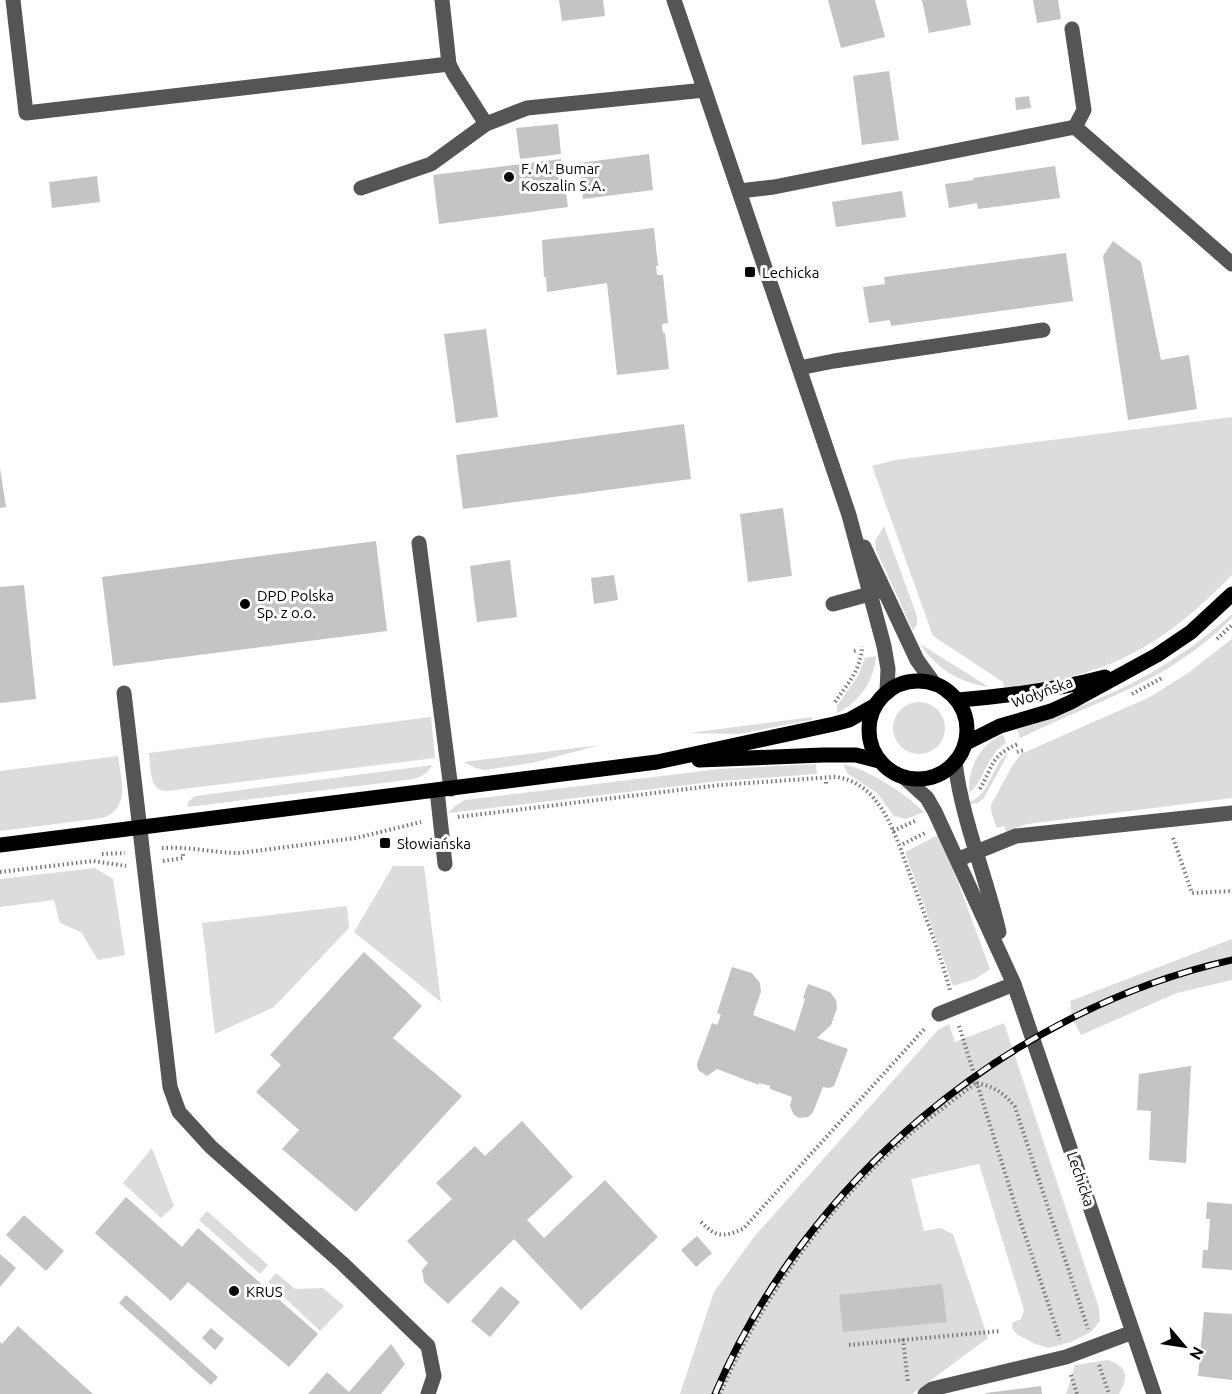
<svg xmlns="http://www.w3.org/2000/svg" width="1232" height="1394" font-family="Ubuntu,sans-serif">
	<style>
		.green { fill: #dcdcdc }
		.building { fill: #c4c4c4 }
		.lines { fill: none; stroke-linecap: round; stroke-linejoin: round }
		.path { stroke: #777; stroke-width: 4; stroke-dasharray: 1.5 3; stroke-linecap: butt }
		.minor { stroke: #555; stroke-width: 15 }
		.major { stroke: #000; stroke-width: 15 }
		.rail-casing { stroke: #000; stroke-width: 7 }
		.rail { stroke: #fff; stroke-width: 4.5; stroke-dasharray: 14; stroke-linecap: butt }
		.poi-dot { fill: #000; stroke: #fff; stroke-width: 2 }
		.labels { text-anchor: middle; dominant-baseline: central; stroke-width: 6; stroke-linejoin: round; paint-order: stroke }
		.poi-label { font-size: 15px; fill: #000; stroke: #fff; text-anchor: start }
		.street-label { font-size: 15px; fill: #000; stroke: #fff }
	</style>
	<rect width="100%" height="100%" fill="#fff"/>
	<!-- green -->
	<path class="green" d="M1232 417V575C1164 645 1108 677 1011 687H1004L1003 682 933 636 872 466 895 460Z
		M884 526 917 616V625L913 631 876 550 875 541Z
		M1232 614V618C1184 666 1136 687 1075 713 1056 721 1038 730 1020 738L1017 728C1104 700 1163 675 1232 614Z
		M1232 639V798L1027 824 1006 832 1004 826 997 828 991 811V805L1012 766 1021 754 1150 697 1188 673Z
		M920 644 989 687C960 683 937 669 920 644Z
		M876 656C874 681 860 702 837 713V706L858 676 865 658Z
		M893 728a26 26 0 1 1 52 0a26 26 0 1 1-52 0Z
		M431 717 435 758 167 791C148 791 151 767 149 753Z
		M812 717V720L739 734 689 733Z
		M1003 734 1006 743C986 755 986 779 969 793 968 767 979 746 1003 734Z
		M600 745 532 763 485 770 476 768 463 762Z
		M1009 752 984 798 978 803 970 804V802C991 793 991 766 1009 752Z
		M118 756C121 780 131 807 103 818L0 831V771Z
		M816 764 817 774 720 781 448 813 455 806 465 800 719 769Z
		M843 764C869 770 905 793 924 812L906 819 894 816 877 793 848 774Z
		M433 765 425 774 415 779 188 807V802L195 796Z
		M938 835 956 877 990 969 975 979 953 986 905 852Z
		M393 866H424L441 1002 354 932Z
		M95 868 113 879 125 955 98 960 81 932 60 923 54 900 0 907V879Z
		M347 906 349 928 274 1007 215 1034 202 923Z
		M1232 939V980L1177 993 1081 1035 1072 1018 1070 1001Z
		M1004 1023 1099 1308 1100 1321 1091 1332 1071 1342 1049 1348 1035 1344 1018 1335 1013 1330 1012 1323 1021 1319 1024 1310 979 1164 911 1179 924 1231 940 1228 953 1234 988 1338 912 1394H680L714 1292 754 1237 938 1030 949 1024 955 1042Z
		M152 1148 174 1206 161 1218 123 1183Z
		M207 1211 268 1265 260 1274 199 1220Z
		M276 1273 295 1289 323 1288 344 1306 320 1331 268 1282Z
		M1108 1360C1128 1367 1129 1376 1119 1394H1066L1075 1365Z"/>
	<!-- building -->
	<path class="building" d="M559 0H603L605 16 562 21Z
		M828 0H875L885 37 841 48Z
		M922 0H966L971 25 929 33Z
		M1033 0H1058L1061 19 1037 23Z
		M889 71 899 140 862 145 853 76Z
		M1029 96 1031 108 1016 110 1015 98Z
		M558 124 561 154 520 159 516 128Z
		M649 154 653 190 583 199 579 163Z
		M561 159 568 207 439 224 433 175Z
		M1055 166 1060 198 978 209 977 203 949 208 945 184 974 180 973 178Z
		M97 176 100 202 52 208 49 182Z
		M902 191 906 217 836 227 832 202Z
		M654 228 658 266H656L657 275H663L668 323 662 324 663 333H665L669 369 617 375 607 283 547 292 546 277H544L542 240Z
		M1113 241 1141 262 1161 360 1189 355 1197 409 1128 420 1103 256Z
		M1066 253 1073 301 891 326 890 320 869 323 863 287 885 284 884 277Z
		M486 329 498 417 456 423 444 334Z
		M684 424 691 479 463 509 456 455Z
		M0 468 6 507 0 508Z
		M783 508 792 576 748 582 740 514Z
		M376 541 387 631 113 666 102 577Z
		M510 560 517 617 477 622 470 566Z
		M614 575 618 600 594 604 591 578Z
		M24 585 36 699 0 703V587Z
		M364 952 422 1006 393 1038 462 1096 356 1212 282 1149 299 1130 256 1092 281 1065 270 1055Z
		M732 967 752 973 760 983 761 992 753 1015 795 1031 805 999 803 998 808 984 830 992 836 1000 837 1008 831 1025 817 1038 848 1049 834 1086 829 1088 823 1087 813 1112 808 1117 799 1118 794 1115 790 1106 792 1097 770 1089V1086L759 1083V1085L717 1069 707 1076 698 1070 697 1064 712 1023 717 1025 721 1015 717 1013Z
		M1191 1066 1186 1163 1149 1160 1151 1111 1137 1110 1139 1074Z
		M522 1121 573 1177 527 1220 544 1238 605 1180 658 1237 581 1310 514 1239 448 1304 424 1282 422 1270 428 1263 407 1241 452 1199 436 1183 475 1146 485 1156Z
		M126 1197 182 1247 198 1228 318 1334 289 1367 188 1282 171 1301 95 1233Z
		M1207 1202 1232 1204V1270L1202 1268 1203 1250H1208L1209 1235 1210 1219H1206Z
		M24 1215 64 1251 46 1271 6 1235Z
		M697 1236 712 1253 696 1267 681 1250Z
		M0 1254 16 1268 0 1287Z
		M942 1284 947 1322 843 1332 839 1295Z
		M501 1286 520 1302 490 1337 471 1321Z
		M126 1295 218 1377 211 1385 119 1303Z
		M1204 1312 1232 1314V1380L1198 1376Z
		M18 1326 93 1394H0V1342L2 1344Z
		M211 1328 224 1339 215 1350 202 1338Z
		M391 1344 405 1364 381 1394H308L327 1372 349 1392Z
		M1041 1386 1042 1394H986V1393Z"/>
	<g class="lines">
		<!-- path -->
		<path class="path" d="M1217 639 1232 625
			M854 651 858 650
			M1132 694 1162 678
			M835 702C848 683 861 670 862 646
			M1017 752 1024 750
			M826 782V785
			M980 789C993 766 991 755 1018 744
			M458 817 720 785 833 777C849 777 867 788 876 801 892 821 900 848 909 872 923 911 939 950 950 990
			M893 831 917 820
			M1173 838 1192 893 1232 891
			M903 844 925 833
			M162 848C188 846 214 853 240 853L356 838 421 822
			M102 854 125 853
			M163 861 183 858V852
			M0 872 93 861 126 866
			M959 1026 1018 1214 1060 1339
			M977 1083C995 1087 1004 1093 1015 1107L1088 1329
			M701 1222C717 1238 723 1237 743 1229L926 1027
			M903 1339 908 1383
			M849 1345 1000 1331
			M1099 1365 1109 1394
			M1071 1375 1077 1394
			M720 1394C763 1295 832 1200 915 1130 935 1114 956 1098 976 1083"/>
		<!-- minor -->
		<path class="minor" d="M13 0 26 113 449 64
			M442 0 449 64 454 74 486 124
			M674 0 849 515 884 646 888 669 887 691
			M1072 29 1084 110 1075 127
			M361 188 431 164 486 124 527 108 705 90
			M739 191 774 187 1075 127 1232 264
			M799 368 834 361 1043 330
			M419 543 451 789
			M864 547 917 660 933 682
			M833 604 877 592
			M124 693 170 1087 179 1112 211 1147 342 1263 428 1346 434 1376 428 1394
			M955 762C962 821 986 875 999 932
			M905 778 927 798 935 812 1014 984 1154 1394
			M437 790 445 864
			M959 859 1016 836 1232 813
			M939 1014 1014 984
			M925 1394 932 1389 1066 1357 1133 1332"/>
		<!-- major -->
		<path class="major" d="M869 730a49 49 0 1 1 98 0a49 49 0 1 1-98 0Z
			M958 700C1008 696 1056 690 1105 677
			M966 743 1000 726 1051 711 1071 702 1157 655 1191 632 1232 594
			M699 760 823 755H856L879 761
			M0 845 657 762 834 724 849 720 874 706"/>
		<!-- rail casing -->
		<g class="rail-casing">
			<path id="rail" d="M715 1394C805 1182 1007 1011 1232 960"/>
		</g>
		<!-- rail -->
		<use href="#rail" class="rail"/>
	</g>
	<!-- markers -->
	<g class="poi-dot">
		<circle cx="509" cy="177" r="6"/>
		<rect x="744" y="266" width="12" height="12" rx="3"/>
		<circle cx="245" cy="604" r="6"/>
		<rect x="379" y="837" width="12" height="12" rx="3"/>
		<circle cx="234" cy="1291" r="6"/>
	</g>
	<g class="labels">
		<!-- poi labels -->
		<g class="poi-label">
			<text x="521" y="168">F. M. Bumar<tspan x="521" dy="17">Koszalin S.A.</tspan></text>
			<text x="762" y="272">Lechicka</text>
			<text x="257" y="595">DPD Polska<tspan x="257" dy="17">Sp. z o.o.</tspan></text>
			<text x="397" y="843">Słowiańska</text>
			<text x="246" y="1291">KRUS</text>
		</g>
		<!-- street labels -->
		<g class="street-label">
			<text transform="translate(1042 692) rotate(-20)">Wołyńska</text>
			<text transform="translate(1081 1179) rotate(71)">Lechicka</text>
		</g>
	</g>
	<!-- north arrow -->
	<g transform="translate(1184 1346) rotate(119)" stroke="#ffffff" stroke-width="4.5" paint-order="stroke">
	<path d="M0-4.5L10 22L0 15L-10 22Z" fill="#000000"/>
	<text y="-9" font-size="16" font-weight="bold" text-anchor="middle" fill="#000000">N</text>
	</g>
</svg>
